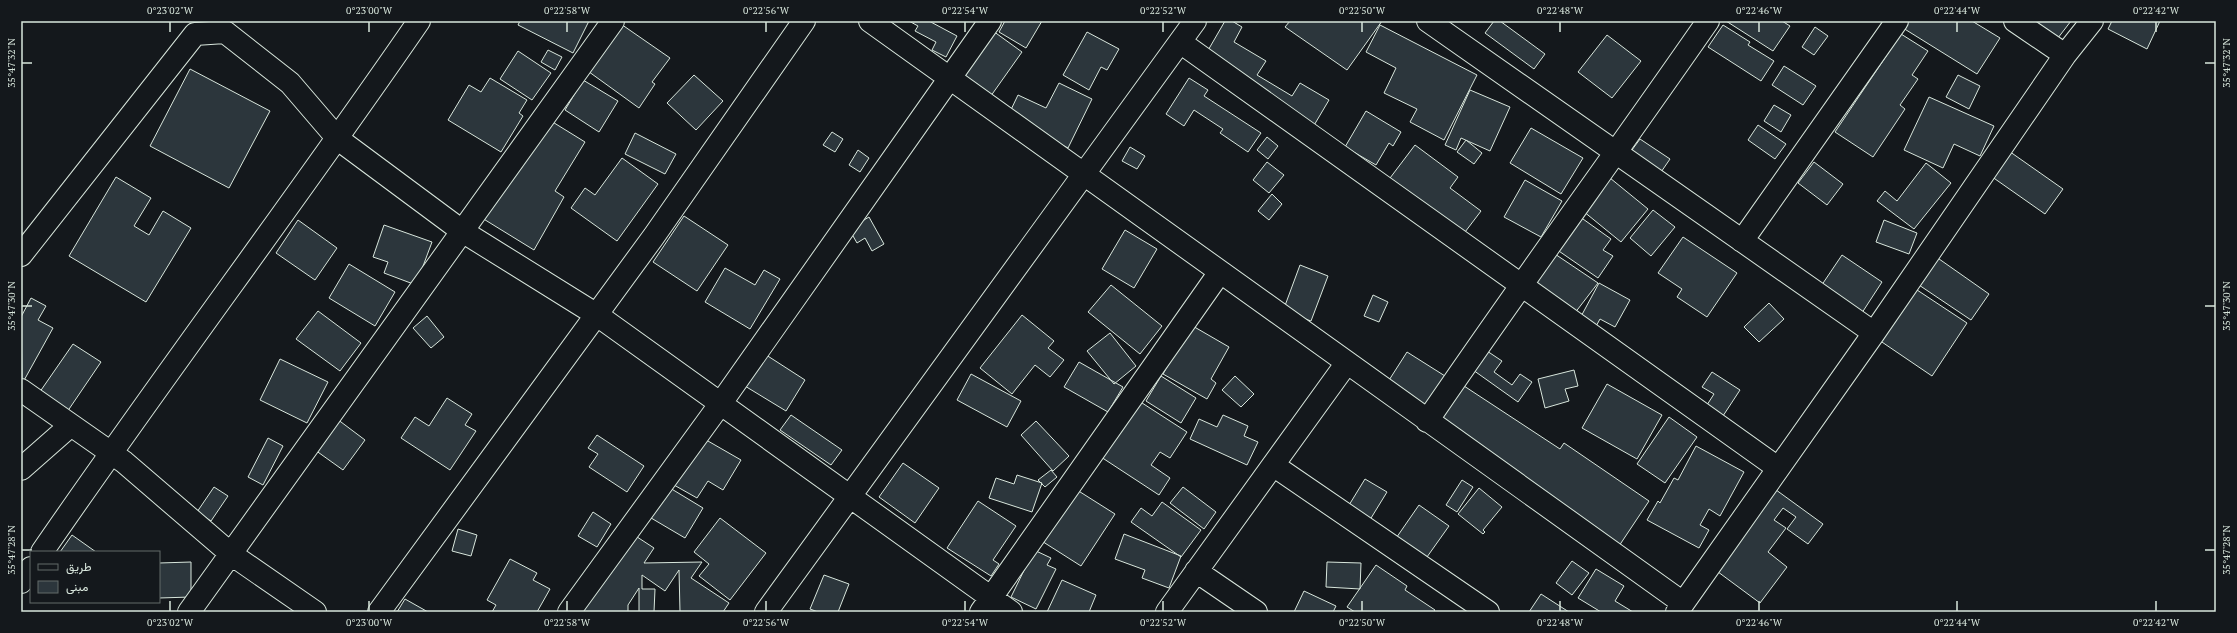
<svg xmlns="http://www.w3.org/2000/svg" width="2237" height="633" font-family="'PT Serif',Vazirmatn,serif">
	<style>
		.building { fill: #2c363c; stroke: #d8e6dc }
		.lines { fill: none; stroke-linecap: round; stroke-linejoin: round }
		.minor-casing { stroke: #d8e6dc; stroke-width: 24 }
		.minor { stroke: #14181c; stroke-width: 22 }
		.ticks { fill: none; stroke: #d8e6dc; stroke-width: 1.5 }
		.neatline { fill: none; stroke: #d8e6dc; stroke-width: 1.5 }
		.ticks-label { font-size: 10px; text-anchor: middle; fill: #d8e6dc }
	</style>
	<rect width="100%" height="100%" fill="#14181c"/>
	<!-- building -->
	<path class="building" d="M520 21H589L573 53 518 25Z
		M909 21H929L957 36 946 57 932 50 936 42 915 31 918 26Z
		M1005 21H1042L1026 48 999 32Z
		M1225 21H1232L1242 27 1234 42 1266 61 1257 75 1292 96 1300 83 1329 100 1313 127 1203 59Z
		M1290 21H1382L1347 70 1285 27Z
		M1494 21H1500L1545 54 1534 69 1485 33Z
		M1726 21H1782L1790 26 1773 51Z
		M1908 21H1972L2000 38 1977 74 1903 28Z
		M2016 21H2071L2051 47Z
		M2112 21H2160L2147 49 2108 29Z
		M618 22 670 58 652 82 655 84 639 108 585 69Z
		M1380 25 1477 75 1444 140 1410 122 1417 109 1384 93 1396 68 1366 52Z
		M1723 25 1750 42 1748 45 1774 61 1761 81 1708 47Z
		M1815 27 1828 36 1814 55 1802 47Z
		M993 31 1022 52 988 100 958 79Z
		M1087 32 1119 49 1107 70 1101 67 1089 90 1063 75Z
		M1901 34 1928 51 1912 75 1918 79 1900 105 1905 109 1873 157 1835 132Z
		M1607 35 1641 61 1612 98 1578 72Z
		M548 50 562 57 555 70 541 62Z
		M518 51 551 73 532 100 500 79Z
		M1784 66 1816 86 1803 105 1772 85Z
		M190 69 270 111 229 188 150 146Z
		M694 75 723 101 696 130 667 103Z
		M1958 75 1980 86 1969 109 1946 97Z
		M490 78 527 100 519 113 523 116 501 152 448 120 469 85 481 92Z
		M1189 78 1208 90 1204 96 1261 133 1248 152 1220 133 1223 129 1194 110 1184 126 1166 114Z
		M583 80 618 101 599 132 565 110Z
		M1059 83 1092 99 1068 148 1007 118 1018 95 1046 108Z
		M1470 90 1510 107 1490 151 1461 138 1456 150 1445 145Z
		M1929 97 1994 126 1980 156 1954 144 1943 168 1904 150Z
		M1774 105 1791 115 1781 132 1764 121Z
		M1366 111 1401 132 1393 146 1389 143 1376 165 1345 147Z
		M551 121 585 142 555 191 564 197 534 250 482 218 514 167 520 170Z
		M1758 125 1786 144 1775 159 1748 140Z
		M1531 128 1583 158 1561 194 1510 163Z
		M832 132 843 139 835 152 823 145Z
		M635 133 676 154 665 174 625 154Z
		M1267 137 1278 146 1268 159 1257 150Z
		M1640 139 1670 159 1659 175 1629 154Z
		M1466 140 1482 153 1474 164 1457 152Z
		M1415 145 1458 177 1450 188 1481 211 1462 236 1387 182Z
		M1130 147 1145 156 1137 169 1122 161Z
		M2006 149 2063 189 2045 214 1988 174Z
		M858 150 869 158 860 172 849 165Z
		M622 158 658 184 617 241 571 208 585 188 595 195Z
		M1267 162 1284 175 1269 193 1253 180Z
		M1814 162 1843 184 1827 205 1798 183Z
		M1926 163 1951 183 1914 229 1877 201 1885 191 1897 201Z
		M116 177 151 198 134 226 149 235 163 211 191 228 146 302 69 256Z
		M1610 178 1648 209 1621 242 1583 211Z
		M1525 180 1562 201 1541 237 1504 217Z
		M1272 194 1282 204 1269 220 1258 211Z
		M1653 210 1675 227 1651 256 1630 238Z
		M1576 214 1611 239 1603 250 1613 256 1598 278 1553 247Z
		M684 216 728 245 697 291 653 262Z
		M869 217 884 244 872 251 865 238 857 243 849 229Z
		M298 220 337 248 315 280 276 253Z
		M1884 220 1917 233 1909 254 1876 242Z
		M384 225 432 242 416 285 384 273 388 262 373 257Z
		M1125 230 1157 249 1134 288 1102 269Z
		M1683 237 1737 273 1707 317 1677 297 1682 289 1658 273Z
		M1552 252 1598 283 1571 318 1528 288Z
		M1932 254 1989 294 1971 320 1913 281Z
		M1842 255 1882 282 1856 322 1815 295Z
		M349 264 395 292 375 326 329 298Z
		M1300 265 1328 276 1311 321 1283 311Z
		M725 268 755 285 764 270 780 279 750 329 705 302Z
		M1599 283 1630 300 1615 327 1600 319 1594 330 1578 322Z
		M1111 285 1162 326 1140 354 1088 312Z
		M1911 286 1967 323 1932 376 1876 338Z
		M1373 295 1388 302 1379 322 1364 316Z
		M31 298 46 306 38 320 53 328 22 384 21 317Z
		M1769 303 1784 319 1759 342 1744 327Z
		M318 311 361 343 340 371 296 339Z
		M1022 315 1054 341 1048 348 1064 360 1050 377 1035 365 1012 394 980 368Z
		M427 316 444 337 431 348 413 328Z
		M1191 325 1229 347 1211 379 1216 383 1207 399 1163 374Z
		M1110 333 1136 366 1114 384 1087 351Z
		M73 344 101 362 65 415 37 396Z
		M760 351 805 380 786 411 740 383Z
		M1487 351 1502 361 1494 372 1512 385 1520 374 1532 382 1518 402 1473 370Z
		M1407 352 1445 376 1423 412 1384 388Z
		M280 359 328 382 307 423 260 400Z
		M1079 362 1123 387 1108 412 1064 387Z
		M1574 370 1578 386 1565 389 1569 401 1545 408 1538 379Z
		M1712 372 1740 390 1721 419 1705 408 1714 394 1702 387Z
		M971 374 1021 401 1007 427 957 400Z
		M1161 376 1196 398 1181 423 1146 401Z
		M1235 376 1254 394 1241 407 1222 390Z
		M1461 384 1560 449 1564 443 1649 501 1619 546 1434 426Z
		M1607 384 1662 415 1637 459 1582 428Z
		M447 398 472 414 465 425 476 431 450 470 401 438 415 417 429 426Z
		M1139 401 1187 432 1170 458 1160 452 1151 465 1170 478 1159 495 1101 457Z
		M791 415 842 450 831 465 780 430Z
		M1223 415 1248 426 1244 436 1258 442 1247 465 1190 439 1199 419 1217 427Z
		M1669 417 1697 437 1665 483 1637 464Z
		M337 419 365 440 343 470 315 450Z
		M1036 421 1069 456 1053 471 1021 435Z
		M597 435 644 466 627 492 589 467 598 454 588 448Z
		M701 437 741 460 723 490 708 481 697 498 674 485Z
		M268 438 283 446 263 485 248 477Z
		M1696 446 1744 472 1720 516 1709 509 1700 525 1709 530 1699 548 1647 520 1658 501 1660 503 1674 478 1678 480Z
		M903 463 939 488 915 523 879 497Z
		M1051 470 1057 477 1045 487 1038 480Z
		M1017 475 1042 483 1032 512 989 498 996 478 1014 484Z
		M1365 479 1387 492 1368 523 1346 510Z
		M1462 480 1473 487 1457 512 1446 505Z
		M665 485 703 508 685 538 646 515Z
		M214 487 228 496 211 521 197 512Z
		M1183 487 1216 512 1204 529 1170 503Z
		M1772 487 1823 524 1808 544 1787 529 1796 517 1783 508 1774 520 1786 528 1768 552 1787 567 1760 603 1710 566Z
		M1479 488 1502 507 1483 530 1485 532 1483 534 1458 514Z
		M1077 490 1115 514 1081 566 1037 538Z
		M978 501 1016 526 993 560 999 564 991 576 947 548Z
		M1162 502 1201 530 1181 557 1131 522 1141 508 1152 516Z
		M1419 505 1449 526 1422 564 1392 544Z
		M593 512 611 524 597 547 578 536Z
		M720 518 766 553 730 600 699 576 709 564 694 552Z
		M458 529 477 535 471 556 452 551Z
		M631 533 654 548 644 563 702 562 691 578 729 603 723 612H680L679 570 665 591 642 575V589H655L654 612H639V588L628 605V612H577Z
		M1124 534 1181 556 1169 588 1142 578 1145 570 1115 559Z
		M72 535 96 552H60Z
		M1034 550 1051 558 1047 565 1056 569 1036 609 1011 597Z
		M510 559 537 573 533 580 550 589 537 612H492L496 605 487 600Z
		M1572 561 1589 573 1572 595 1556 583Z
		M191 562V597L159 598V563Z
		M1327 562 1361 563 1360 589 1326 587Z
		M1376 565 1407 586 1405 590 1435 610 1433 612H1355L1347 607Z
		M1596 569 1624 586 1615 601 1633 612H1601L1578 598Z
		M824 575 849 584 838 612H818L810 609Z
		M1062 580 1096 595 1089 612H1047Z
		M1304 591 1336 606 1333 612H1294Z
		M1541 594 1569 612H1529Z
		M405 599 428 612H397Z"/>
	<g class="lines">
		<!-- minor casing -->
		<g class="minor-casing">
			<path id="minor" d="M870 21C1142 213 1411 410 1683 603
				M1428 21 1874 333
				M2015 21 2065 55
				M1180 42 1778 468
				M1742 241 1897 21
				M21 255 195 34 225 32 290 83 338 139 462 231 597 315 1011 612
				M21 390 124 462 231 554 315 612
				M1427 421C1519 286 1615 155 1708 21
				M1273 465 1488 612
				M21 469 71 425
				M42 552C165 373 296 200 419 21
				M1196 571 1256 612
				M21 582 31 568
				M189 612 613 21
				M379 612 654 236 804 21
				M569 612 721 403 990 21
				M766 612 1195 21
				M981 612 1220 272
				M1167 612 1346 364
				M1677 612 1874 333 2065 55 2092 21"/>
		</g>
		<!-- minor -->
		<use href="#minor" class="minor"/>
	</g>
	<!-- ticks -->
	<path class="ticks" d="M170 22V32M369 22V32M567 22V32M766 22V32M965 22V32M1163 22V32M1362 22V32M1560 22V32M1759 22V32M1957 22V32M2156 22V32M22 63H32M2205 63H2215M22 306H32M2205 306H2215M22 550H32M2205 550H2215M170 601V611M369 601V611M567 601V611M766 601V611M965 601V611M1163 601V611M1362 601V611M1560 601V611M1759 601V611M1957 601V611M2156 601V611"/>
	<!-- border -->
	<rect width="2237" height="633" fill="none" stroke="#14181c" stroke-width="44"/>
	<!-- legend -->
	<rect x="30" y="551" width="130" height="52" fill="#14181c" stroke="#626a69"/>
	<rect x="38" y="564" width="20" height="6" fill="#14181c" stroke="#626a69"/>
	<text x="66" y="571" font-size="12" fill="#d8e6dc">طريق</text>
	<rect x="38" y="581" width="20" height="12" fill="#2c363c" stroke="#626a69"/>
	<text x="66" y="591" font-size="12" fill="#d8e6dc">مبنى</text>
	<rect x="22" y="22" width="2193" height="589" class="neatline"/>
	<g class="ticks-label">
		<text x="170" y="14">0°23'02"W</text>
		<text x="369" y="14">0°23'00"W</text>
		<text x="567" y="14">0°22'58"W</text>
		<text x="766" y="14">0°22'56"W</text>
		<text x="965" y="14">0°22'54"W</text>
		<text x="1163" y="14">0°22'52"W</text>
		<text x="1362" y="14">0°22'50"W</text>
		<text x="1560" y="14">0°22'48"W</text>
		<text x="1759" y="14">0°22'46"W</text>
		<text x="1957" y="14">0°22'44"W</text>
		<text x="2156" y="14">0°22'42"W</text>
		<text transform="translate(11 63) rotate(-90)" y="4">35°47'32"N</text>
		<text transform="translate(2226 63) rotate(-90)" y="4">35°47'32"N</text>
		<text transform="translate(11 306) rotate(-90)" y="4">35°47'30"N</text>
		<text transform="translate(2226 306) rotate(-90)" y="4">35°47'30"N</text>
		<text transform="translate(11 550) rotate(-90)" y="4">35°47'28"N</text>
		<text transform="translate(2226 550) rotate(-90)" y="4">35°47'28"N</text>
		<text x="170" y="626">0°23'02"W</text>
		<text x="369" y="626">0°23'00"W</text>
		<text x="567" y="626">0°22'58"W</text>
		<text x="766" y="626">0°22'56"W</text>
		<text x="965" y="626">0°22'54"W</text>
		<text x="1163" y="626">0°22'52"W</text>
		<text x="1362" y="626">0°22'50"W</text>
		<text x="1560" y="626">0°22'48"W</text>
		<text x="1759" y="626">0°22'46"W</text>
		<text x="1957" y="626">0°22'44"W</text>
		<text x="2156" y="626">0°22'42"W</text>
	</g>
</svg>
